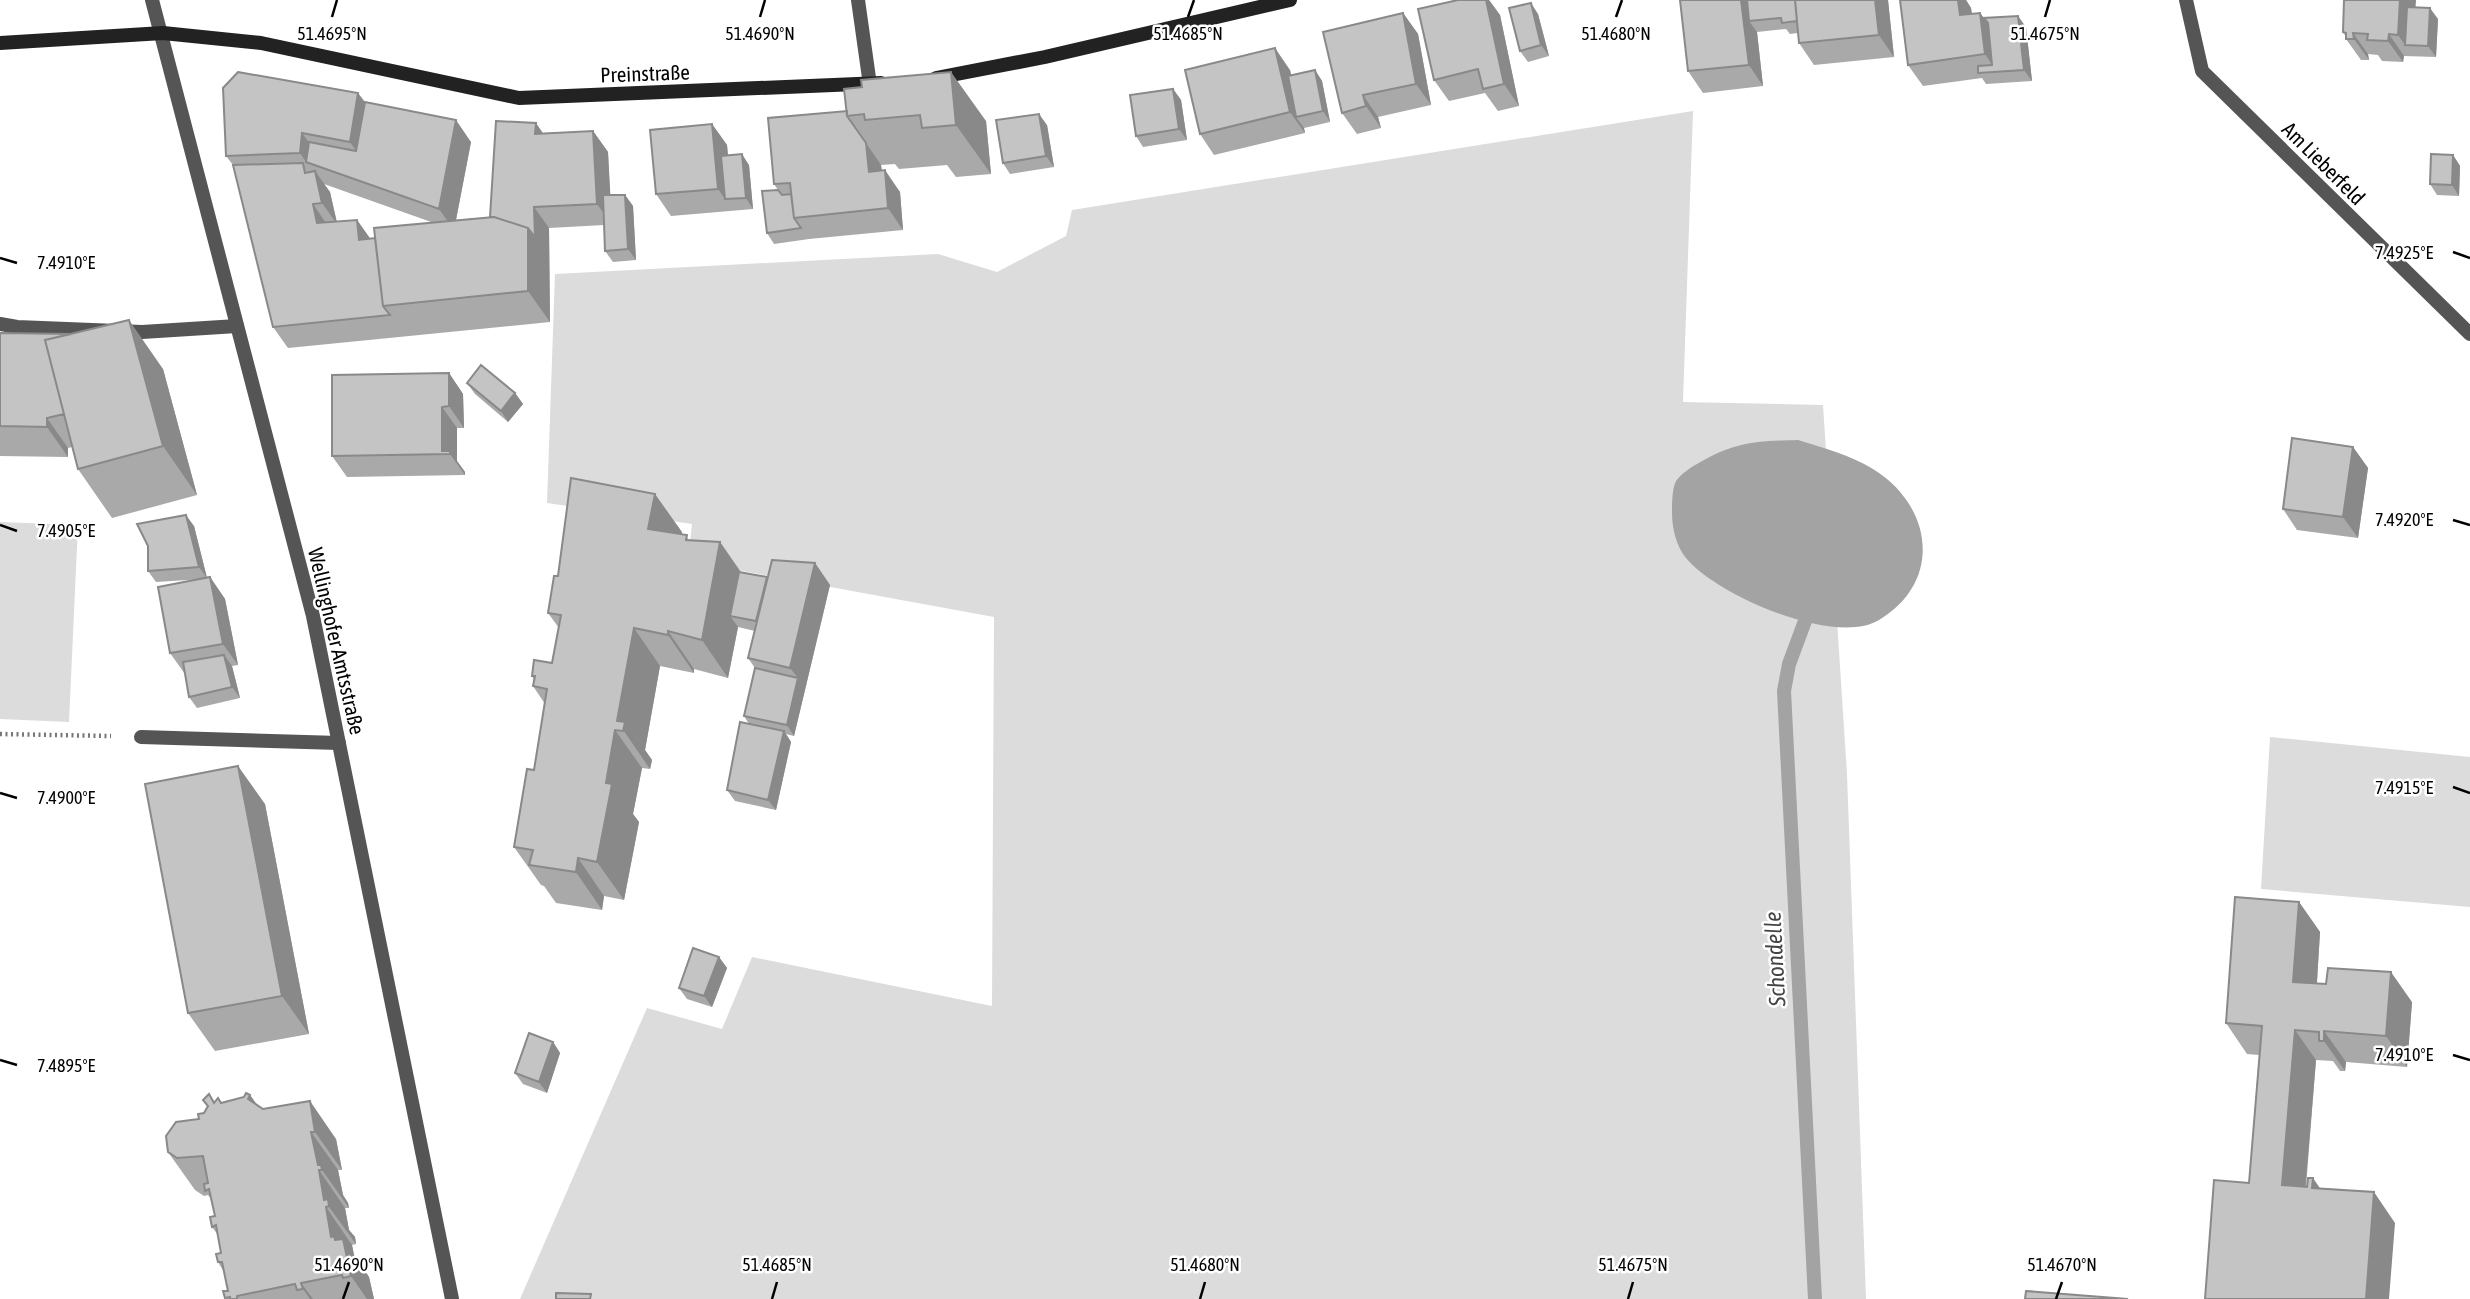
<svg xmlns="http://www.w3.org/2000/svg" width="2470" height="1299" font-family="'Asap Condensed',sans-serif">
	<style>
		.green { fill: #dcdcdc }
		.water { fill: #a3a3a3 }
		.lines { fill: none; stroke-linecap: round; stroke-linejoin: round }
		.stream { stroke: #a3a3a3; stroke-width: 14 }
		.path { stroke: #777; stroke-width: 4.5; stroke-dasharray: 2 3.5; stroke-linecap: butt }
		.lane { stroke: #555; stroke-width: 14 }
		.street { stroke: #555; stroke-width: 14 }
		.secondary { stroke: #222; stroke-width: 14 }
		.wall { fill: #a9a9a9; fill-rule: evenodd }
		.shaded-wall { fill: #898989 }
		.building { fill: #c4c4c4; stroke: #898989; stroke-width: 2 }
		.ticks { fill: none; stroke: #000; stroke-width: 2.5 }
		.labels { text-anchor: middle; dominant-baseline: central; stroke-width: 5; stroke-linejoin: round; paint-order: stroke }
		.street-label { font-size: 21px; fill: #000; stroke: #fff }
		.water-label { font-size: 23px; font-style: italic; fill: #444; stroke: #fff }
		.ticks-label { font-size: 18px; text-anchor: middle; fill: #000; stroke: #fff; stroke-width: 5; stroke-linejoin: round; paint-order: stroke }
	</style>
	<rect width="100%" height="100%" fill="#fff"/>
	<!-- green -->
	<path class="green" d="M1693 111 1683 402 1823 405 1847 774 1866 1299H520L647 1008 722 1029 752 957 992 1006 994 617 688 561 692 524 547 503 555 274 938 254 997 272 1066 236 1072 210Z
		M0 522 78 525 69 722 0 719Z
		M2270 737 2470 757V907L2261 889Z"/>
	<!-- water -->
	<path class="water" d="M1798 440C1824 448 1850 455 1873 469 1932 505 1944 581 1879 620 1835 647 1716 595 1686 558 1676 546 1672 527 1672 513 1672 503 1672 489 1676 481 1681 474 1690 468 1697 464 1734 442 1756 441 1798 440Z"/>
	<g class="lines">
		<!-- stream -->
		<path class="stream" d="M1805 621 1789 664 1784 691 1815 1299"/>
		<!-- path -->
		<path class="path" d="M0 734 111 736"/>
		<!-- lane -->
		<path class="lane" d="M2186 0 2202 71 2470 334
			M0 324 17 327 142 332 237 326
			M141 737 339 743"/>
		<!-- street -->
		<path class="street" d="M152 0 313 616 452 1299
			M858 0 870 85"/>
		<!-- secondary -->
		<path class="secondary" d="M0 43 163 33 261 43 519 98 881 83
			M936 78 1045 57 1290 0"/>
	</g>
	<!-- wall -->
	<path class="wall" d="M1458 0H1489L1500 15 1519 106 1498 111 1485 93 1449 101 1434 80Z
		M1680 0H1888L1894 57 1814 65 1799 43 1798 33 1790 34 1786 29 1757 32 1763 86 1703 93 1688 71Z
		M1900 0H1966L1971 8 1972 14 1980 13 1984 18 2026 27 2032 81 1986 84 1982 78 1923 86 1908 65Z
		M2415 7 2438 19 2436 57 2404 56 2403 62 2382 61 2378 55 2368 54 2369 60H2361L2346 39V37L2343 32Z
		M1403 13 1418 34 1431 105 1378 117 1381 128 1357 134 1342 113Z
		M1538 14 1549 56 1528 62 1520 51Z
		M1290 70 1291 75 1315 70 1322 81 1330 122 1304 128 1305 133 1214 155 1200 134Z
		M844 89 986 121 991 174 956 177 947 165 899 169 895 164 881 165 882 171 900 192 903 230 809 239 774 244 767 233 778 190 774 184 847 111Z
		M1173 89 1181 100 1187 140 1143 147 1136 136Z
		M358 93 365 102 471 142 456 220 490 217 543 133 593 131 608 152 610 195H625L633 206 636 260 613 262 605 251 604 225 549 228 550 322 288 348 273 327 233 165 226 156ZM324 184 434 223 370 239 357 220 337 222 330 192Z
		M712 124 727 145 728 156 749 165 753 209 671 216 656 194Z
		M1047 125 1054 167 1010 174 1003 163Z
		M2453 155 2460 166 2459 196 2437 195 2430 184Z
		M0 333 163 369 197 495 112 518 78 469 72 447 68 448V457L0 456Z
		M449 373 463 394 464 428H457V461L465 472V475L347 477 332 456Z
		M467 383 515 393 523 404 508 422 475 394Z
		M2353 447 2368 468 2358 538 2297 530 2283 509Z
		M194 526 207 578 210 577 225 599 238 665 232 666 240 698 197 708 189 697 185 674 170 653 204 579 156 582 148 571Z
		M682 532 681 534 690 540 720 542 741 572 767 577 768 578 815 563 830 585 794 736 786 734 791 742 776 810 735 801 727 790 749 724 744 716 755 668 748 658 755 631 738 627 728 678 694 669V673L660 666 645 750 652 760 650 769 642 768 633 814 639 822 624 900 604 896 602 910 556 903 544 886 541 885 514 847 534 770 545 704 533 686 534 680 532 676 552 663 559 628 548 613 558 576Z
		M265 804 309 1034 215 1051 188 1013Z
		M2299 902 2320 932 2317 983 2412 1002 2407 1067 2346 1062 2345 1071H2340L2333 1061 2316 1060 2306 1187 2320 1188 2395 1223 2249 1183 2259 1055 2247 1054 2226 1023Z
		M719 957 727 968 712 1007 687 999 679 988Z
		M553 1042 560 1053 547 1093 523 1084 515 1073Z
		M209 1094 215 1102 221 1103 250 1095 257 1105 263 1109 336 1139 342 1170H338L343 1195 348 1203 349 1208H345L349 1230 355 1237 356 1244 352 1245 354 1255 369 1277 374 1299H225L228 1291 224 1272 218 1262 221 1253 218 1235 212 1227 215 1216 211 1199 208 1195 204 1196 195 1190 168 1152 204 1113 208 1106 203 1100Z"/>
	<!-- shaded-wall -->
	<path class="shaded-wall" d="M1486 0H1489L1500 15 1519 106 1504 84Z
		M1741 0H1754L1749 21 1757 32 1763 86 1749 65Z
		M1875 0H1888L1894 57 1879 35Z
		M1958 0H1966L1971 8 1973 25 1960 15Z
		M2400 0H2416L2413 46 2405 45 2398 35Z
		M1531 3 1538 14 1549 56 1541 45Z
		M2430 8 2438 19 2436 57 2428 46Z
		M1403 13 1418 34 1431 105 1416 84Z
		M1980 13 1995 34 1997 72 1985 54Z
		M2018 16 2026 27 2032 81 2024 70Z
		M2353 33 2368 54 2369 60 2354 39Z
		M2389 34 2404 56 2403 62 2388 41Z
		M1275 48 1290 70 1301 116 1296 117 1304 128 1305 133 1290 112Z
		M1315 70 1322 81 1330 122 1323 111Z
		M951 72 986 121 991 174 956 125Z
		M1173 89 1181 100 1187 140 1179 129Z
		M358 93 379 123 371 172 350 142Z
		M1363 95 1378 117 1381 128 1366 106Z
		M1039 114 1047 125 1054 167 1046 156Z
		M456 120 471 142 454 230 439 209Z
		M536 123 551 145 535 134Z
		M712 124 727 145 732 199H725L718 189Z
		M593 131 608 152 612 225 597 204Z
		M302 133 324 163 306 162 300 153Z
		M866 143 881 165 884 193 869 172Z
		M742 154 749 165 753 209 746 198Z
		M2453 155 2460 166 2459 196 2452 185Z
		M885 170 900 192 903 230 888 208Z
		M315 171 330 192 337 224 322 203Z
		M625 195 633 206 636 260 628 249Z
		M313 204 328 226 317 223Z
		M534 207 549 228 550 322 528 291V228Z
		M357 220 372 241 359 240Z
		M129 320 163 369 197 495 163 446Z
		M449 373 463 394 464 428 449 406Z
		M515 393 523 404 508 422 501 411Z
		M442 407 457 428V461L465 472V475L450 454 442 451Z
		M47 418 68 448V457L47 427Z
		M2353 447 2368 468 2358 538 2343 517Z
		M655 494 682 532 675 567 648 529Z
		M186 515 194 526 207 578 199 567Z
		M720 542 746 580 730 616 738 627 728 678 702 640Z
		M815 563 830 585 794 736 787 725 798 678 790 668Z
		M210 577 225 599 238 665 223 644Z
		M634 628 660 666 645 750 652 760 650 769 617 721Z
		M668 631 694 669V673L668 635Z
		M224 655 232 666 240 698 232 687Z
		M615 730 642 768 633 814 639 822 624 900 597 862 606 783Z
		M784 731 791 742 776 810 768 800Z
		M238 766 265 804 309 1034 282 996Z
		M578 858 604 896 602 910 576 872Z
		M2299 902 2320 932 2315 1012 2293 982Z
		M719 957 727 968 712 1007 704 996Z
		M2391 972 2412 1002 2407 1067 2386 1036Z
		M2295 1030 2316 1060 2303 1215 2282 1185Z
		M2324 1031 2346 1062 2345 1071 2324 1041Z
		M553 1042 560 1053 547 1093 539 1082Z
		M250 1095 277 1133 248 1099Z
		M310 1101 336 1139 342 1170 315 1132Z
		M311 1132 338 1170 343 1195 348 1203 349 1208 322 1170 318 1165Z
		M319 1170 345 1208 349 1230 355 1237 356 1244 324 1200Z
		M2313 1178 2334 1209 2312 1188Z
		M2374 1192 2395 1223 2389 1299H2366Z
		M326 1207 352 1245 354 1255 369 1277 374 1299H367L351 1276 331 1237Z
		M301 1283 313 1299H310L303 1289Z"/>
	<!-- building -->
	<path class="building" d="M1458 0H1486L1504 84 1483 89 1478 69 1434 80 1418 9Z
		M1680 0H1741L1749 65 1688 71Z
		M1747 0H1795L1797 21 1782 23 1781 18 1749 21Z
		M1795 0H1875L1879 35 1799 43Z
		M1900 0H1958L1960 15 1980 13 1985 54 1908 65Z
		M2344 0H2400L2398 35 2389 34 2388 41 2367 40 2368 34 2353 33 2354 39H2346V33L2343 32Z
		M1531 3 1541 45 1520 51 1509 8Z
		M2407 7 2430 8 2428 46 2405 45Z
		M1403 13 1416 84 1363 95 1366 106 1342 113 1323 32Z
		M2018 16 2024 70 1978 73V66L1992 65 1988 23 1984 18Z
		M1275 48 1290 112 1200 134 1185 70Z
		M1315 70 1323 111 1296 117 1288 76Z
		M238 72 358 93 350 142 302 133 300 153 226 156 223 88Z
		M951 72 956 125 922 128 920 115 865 120 864 114 847 116 844 89 862 87 861 80Z
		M1173 89 1179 129 1136 136 1130 95Z
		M365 102 456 120 439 209 306 162 309 142 356 151Z
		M847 111V116L866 143 869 172 885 170 888 208 794 218 790 183 774 184 768 118Z
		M1039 114 1046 156 1003 163 996 120Z
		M496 121 536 123 535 134 593 131 597 204 534 207 535 237 528 228 494 217H490Z
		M712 124 718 189 656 194 650 130Z
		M742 154 746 198 725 199 721 156Z
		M2431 154 2453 155 2452 185 2430 184Z
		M303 163 305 173 315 171 322 203 313 204 317 223 357 220 359 240 375 238 383 306 390 315 273 327 233 165Z
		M778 190 782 195 791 194 794 218 801 228 767 233 762 191Z
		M603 195H625L628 249 605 251Z
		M494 217 528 228V291L383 306 374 228Z
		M129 320 163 446 78 469 45 340Z
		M0 333 71 334 45 340 64 414 47 418V427L0 426Z
		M481 365 515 393 501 411 467 383Z
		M449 373V406L442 407V451H450V454L332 456V375Z
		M2292 438 2353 447 2343 517 2283 509Z
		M571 478 655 494 648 529 687 535 686 540 720 542 702 640 668 631V635L634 628 617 721 625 722 623 731 615 730 606 783 612 784 597 862 578 858 576 872 529 865 533 850 514 847 527 769 534 770 547 689 533 686 535 676H532L534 660 552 663 561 615 548 613 554 576H558Z
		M186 515 199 567 148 571V546L137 524Z
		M772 560 815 563 790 668 748 658Z
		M739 572 767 577 756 621 730 616Z
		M210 577 223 644 170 653 158 587Z
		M224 655 232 687 189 697 183 662Z
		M755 668 798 678 787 725 744 716Z
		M740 722 784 731 768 800 727 790Z
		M238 766 282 996 188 1013 145 784Z
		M2235 897 2299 902 2293 982 2326 984 2328 968 2391 972 2386 1036 2324 1031V1041H2319V1032L2295 1030 2282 1185 2307 1187 2308 1178H2313L2312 1188 2374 1192 2366 1299H2205L2214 1180 2249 1183 2262 1026 2226 1023Z
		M693 948 719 957 704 996 679 988Z
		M529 1033 553 1042 539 1082 515 1073Z
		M246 1093 250 1095 248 1099 263 1109 310 1101 315 1132H311L318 1165H321L322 1170H319L324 1200 328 1199 329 1206 326 1207 331 1237 334 1236 335 1240 343 1239 351 1276 343 1278 342 1275 301 1283 303 1289 297 1290 295 1284 237 1296V1299H230V1297L225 1298 223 1291H228L222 1262H218L216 1254 221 1253 216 1225 212 1227 210 1217 215 1216 209 1189 205 1191 204 1184 208 1183 203 1156 177 1158 168 1152 166 1136 176 1122 199 1119 198 1114 204 1113 208 1106 203 1100 209 1094 214 1103 218 1098 221 1103 244 1097Z
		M2026 1291 2128 1299H2025Z
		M556 1293 591 1294 590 1299H556Z"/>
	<!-- ticks -->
	<path class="ticks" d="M332 17 337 0M760 17 765 0M1188 17 1194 0M1616 17 1622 0M2045 17 2050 0M2453 252 2470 258M0 258 17 263M2453 520 2470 525M0 525 17 531M2453 787 2470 793M0 793 17 798M2453 1055 2470 1060M0 1060 17 1065M343 1299 349 1282M772 1299 777 1282M1200 1299 1205 1282M1628 1299 1633 1282M2056 1299 2062 1282"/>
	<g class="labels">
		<!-- street labels -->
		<g class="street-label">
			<text transform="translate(645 73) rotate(-2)">Preinstraße</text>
			<text transform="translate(2324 163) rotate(45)">Am Lieberfeld</text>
			<text transform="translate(337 641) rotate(77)">Wellinghofer Amtsstraße</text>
		</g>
		<!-- water labels -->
		<g class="water-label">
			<text transform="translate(1775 959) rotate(-93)">Schondelle</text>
		</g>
	</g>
	<g class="ticks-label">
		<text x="332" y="40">51.4695°N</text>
		<text x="760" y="40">51.4690°N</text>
		<text x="1188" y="40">51.4685°N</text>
		<text x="1616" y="40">51.4680°N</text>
		<text x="2045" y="40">51.4675°N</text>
		<text x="2404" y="259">7.4925°E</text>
		<text x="66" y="269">7.4910°E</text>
		<text x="2404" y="526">7.4920°E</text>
		<text x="66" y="537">7.4905°E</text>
		<text x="2404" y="794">7.4915°E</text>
		<text x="66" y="804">7.4900°E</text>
		<text x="2404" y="1061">7.4910°E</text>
		<text x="66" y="1072">7.4895°E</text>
		<text x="349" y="1271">51.4690°N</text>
		<text x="777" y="1271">51.4685°N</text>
		<text x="1205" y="1271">51.4680°N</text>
		<text x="1633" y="1271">51.4675°N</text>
		<text x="2062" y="1271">51.4670°N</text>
	</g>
</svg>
